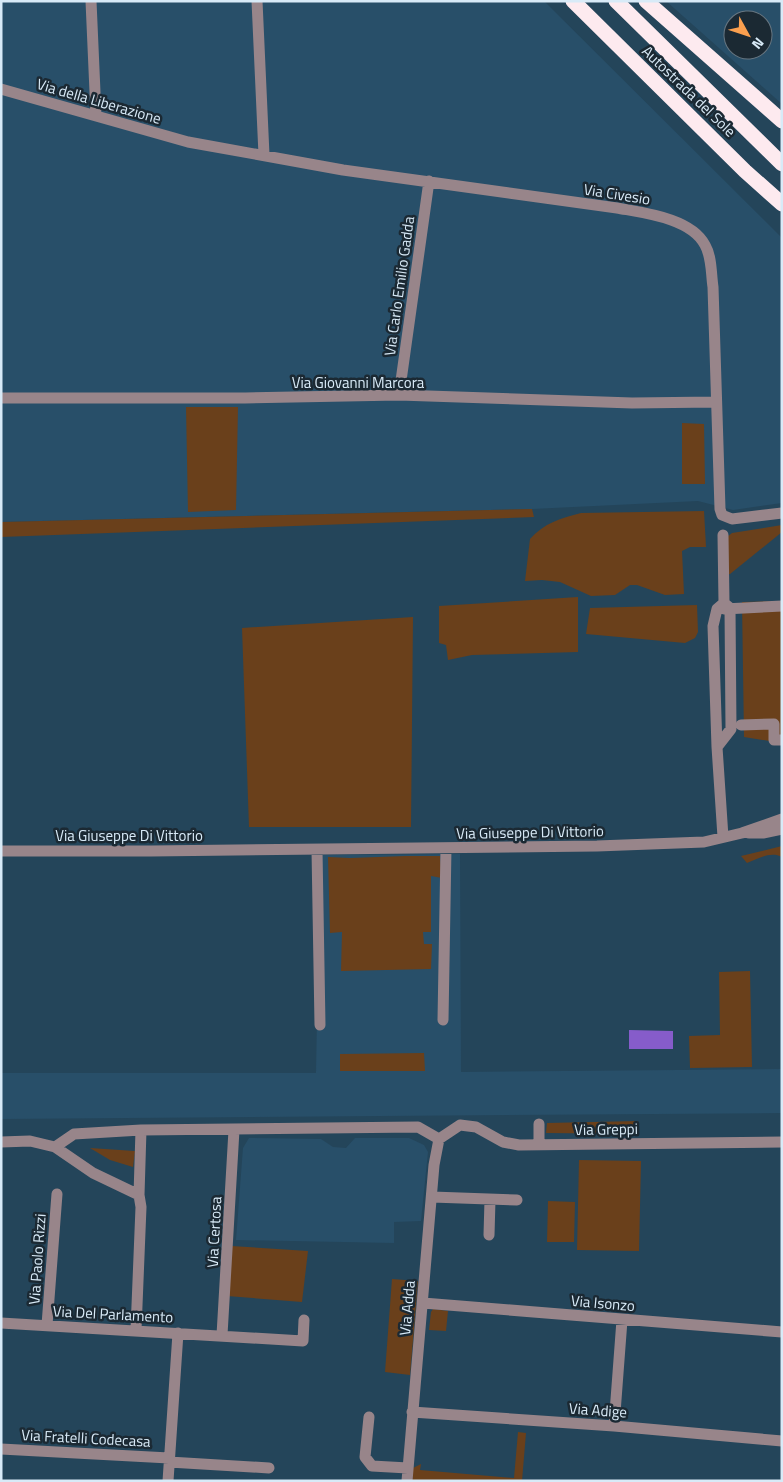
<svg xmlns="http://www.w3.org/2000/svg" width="783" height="1482" font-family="'Titillium Web',sans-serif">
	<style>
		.built { fill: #284f69; fill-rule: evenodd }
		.green { fill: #6a401b }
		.water { fill: #865cca }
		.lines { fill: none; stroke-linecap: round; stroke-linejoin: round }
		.minor { stroke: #98858a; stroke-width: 11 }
		.highway { stroke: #fdeaef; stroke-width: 15 }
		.labels { text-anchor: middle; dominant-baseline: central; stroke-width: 5; stroke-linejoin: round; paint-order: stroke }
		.street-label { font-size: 15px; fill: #d8eaf7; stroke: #1b2933 }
	</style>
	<rect width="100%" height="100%" fill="#24455a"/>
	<!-- built -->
	<path class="built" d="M1 1H544L782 238V503L733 510 698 501 532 509 1 522Z
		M666 1H782V104ZM733 20H763V50H733Z
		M460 854 461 1072 782 1069V1113L1 1119V1073H316L320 855Z
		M249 1138 321 1139 333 1147 346 1148 355 1138H409L424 1145 428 1152 421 1221 394 1222V1243L236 1240 243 1148Z"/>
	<!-- green -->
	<path class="green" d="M186 407H238L236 510 188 512Z
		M682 423 704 424 705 484H682Z
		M532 509 534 517 1 537V522Z
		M704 511 706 547H690L682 551 684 594 665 595 637 585H630L615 595 591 596 560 582 542 580 525 581 530 539C544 523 561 518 581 513Z
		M782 525V532L730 574 725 575 727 537 732 533Z
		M578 597V652L472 655 448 660 446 645 439 643V606Z
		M782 601V743L744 737 742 602Z
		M697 605 698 632 695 638 685 643 586 634 590 608Z
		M413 617 411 827H249L242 628Z
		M782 846V857C770 851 758 859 747 863L741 856Z
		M406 856H440L442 878 431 876V932H423L424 944H432L431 969 341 971 342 932 330 933 328 857 350 858Z
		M750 971 752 1067 690 1068 689 1036 720 1035 719 972Z
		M424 1053 425 1071H340V1054Z
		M638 1121V1134L546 1133 547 1123Z
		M90 1148 135 1151 133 1167 110 1160Z
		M579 1160 641 1161 639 1251 577 1250Z
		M548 1201 575 1202 574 1242H547Z
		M231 1246 308 1251 302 1302 227 1296Z
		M392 1279 418 1281 410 1375 385 1372Z
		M433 1309 448 1311 446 1331 429 1330 431 1312Z
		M518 1432 526 1433 522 1481H412L413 1468 421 1464 420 1470 514 1478Z"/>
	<!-- water -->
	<path class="water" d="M629 1030 673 1031V1049H629Z"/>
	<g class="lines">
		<!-- minor -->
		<path class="minor" d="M91 1 96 115
			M257 1 264 155
			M1 89 188 142 343 170 617 208C644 213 691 218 705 245 712 257 711 274 713 287L720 509 722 515 732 519 782 513
			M399 395 429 181
			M1 398H245L399 395 632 403 715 402
			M723 535 724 603
			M724 609 782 606
			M741 725 774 724V740H782
			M717 747 731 729 730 608 724 603
			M749 833H763L782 829
			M723 837 717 747 713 626 717 609 724 603
			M317 850 320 1025
			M1 851H151L597 846 704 842 742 833 782 819
			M443 1020 446 848
			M141 1130 418 1127 439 1139
			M439 1139 460 1125 476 1127 503 1142 519 1145 782 1142
			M1 1142 30 1141 55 1147
			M539 1145V1124
			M432 1197 517 1200
			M489 1235 490 1200
			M423 1303 782 1332
			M1 1323 303 1341 304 1320
			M47 1325 57 1194
			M136 1330 141 1207 139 1195 141 1130 74 1134 55 1147 93 1173 139 1195
			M222 1335 234 1130
			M412 1412 614 1426 782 1441
			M369 1417 365 1457 372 1466 408 1468
			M614 1426 622 1320
			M1 1449 169 1458
			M169 1462 269 1468
			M168 1481 178 1333
			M407 1481 434 1165 439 1139"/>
		<!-- highway -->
		<path class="highway" d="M573 1 745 171 782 204
			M616 1 782 164
			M646 1 782 121"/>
	</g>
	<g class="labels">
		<!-- street labels -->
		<g class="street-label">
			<text transform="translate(689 91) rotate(44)">Autostrada del Sole</text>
			<text transform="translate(99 101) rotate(16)">Via della Liberazione</text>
			<text transform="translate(617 194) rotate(9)">Via Civesio</text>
			<text transform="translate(399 286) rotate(-82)">Via Carlo Emilio Gadda</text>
			<text x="358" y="382">Via Giovanni Marcora</text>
			<text transform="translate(530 832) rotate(-1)">Via Giuseppe Di Vittorio</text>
			<text x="129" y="835">Via Giuseppe Di Vittorio</text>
			<text transform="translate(606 1129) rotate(-1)">Via Greppi</text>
			<text transform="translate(214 1232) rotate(-87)">Via Certosa</text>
			<text transform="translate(37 1259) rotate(-86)">Via Paolo Rizzi</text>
			<text transform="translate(603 1303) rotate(5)">Via Isonzo</text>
			<text transform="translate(407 1308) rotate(-85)">Via Adda</text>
			<text transform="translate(113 1314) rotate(3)">Via Del Parlamento</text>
			<text transform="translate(598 1410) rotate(4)">Via Adige</text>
			<text transform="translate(86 1438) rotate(3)">Via Fratelli Codecasa</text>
		</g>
	</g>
	<!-- border -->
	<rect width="783" height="1482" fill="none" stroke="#d8eaf7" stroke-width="5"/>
	<!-- north arrow -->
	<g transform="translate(748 35) rotate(130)"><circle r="24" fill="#1b2933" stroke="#677681"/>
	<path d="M0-4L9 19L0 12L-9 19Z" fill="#fa9f4f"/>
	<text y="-8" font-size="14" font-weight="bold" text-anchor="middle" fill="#d8eaf7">N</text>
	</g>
</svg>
